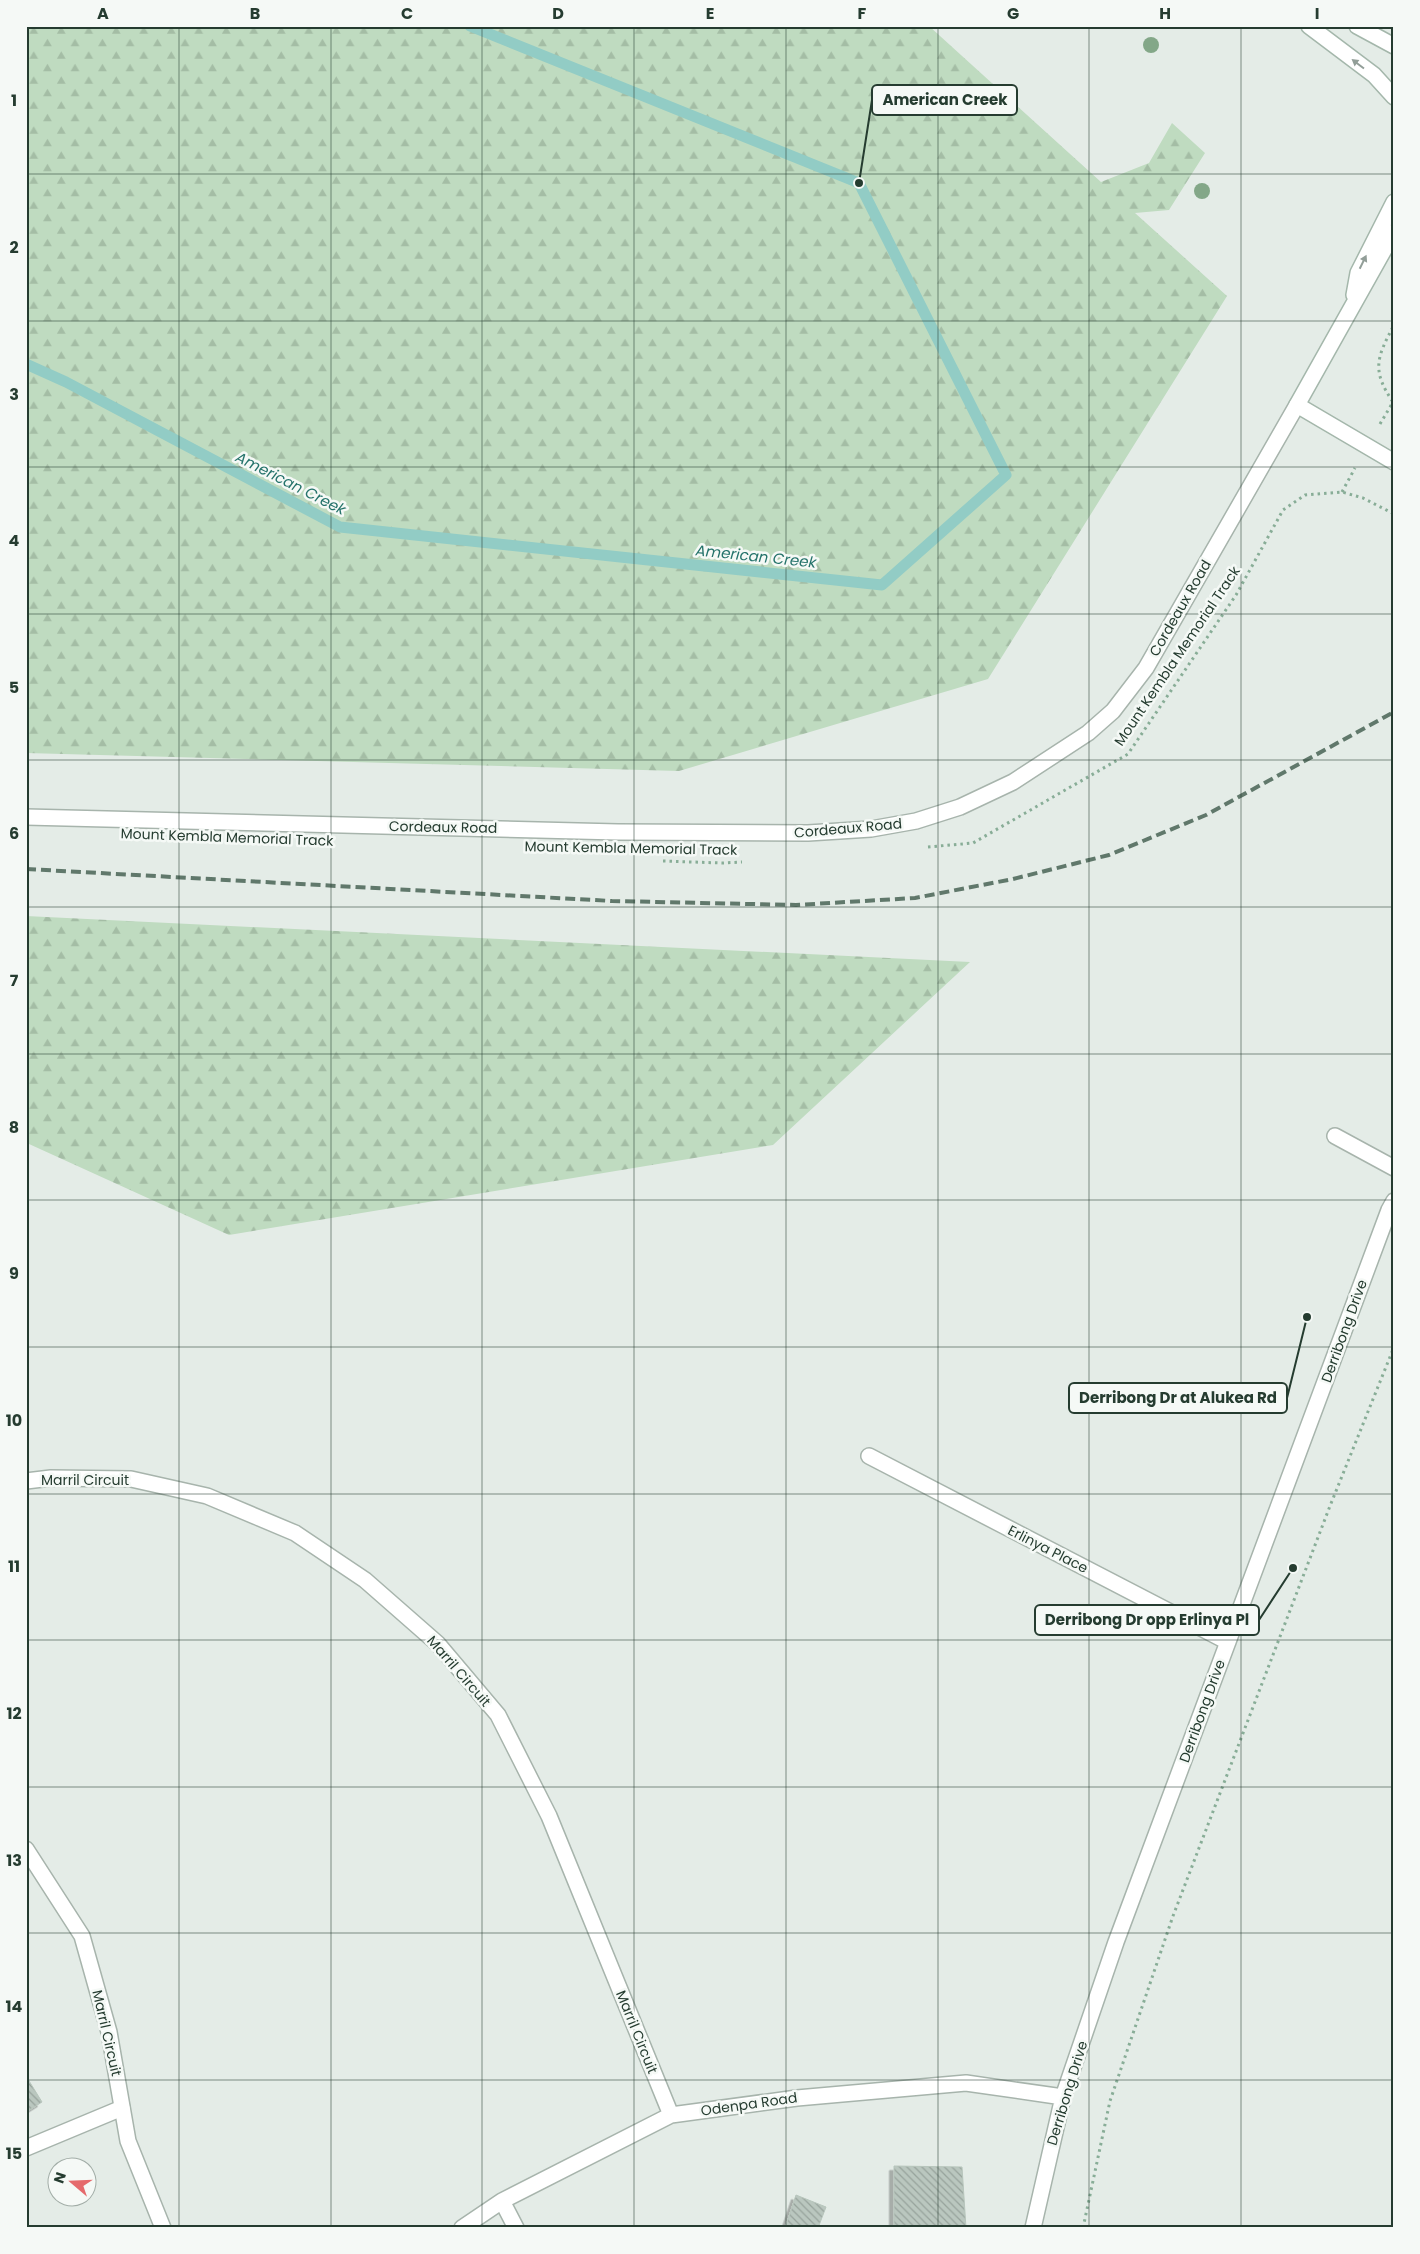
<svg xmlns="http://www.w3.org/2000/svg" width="1420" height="2254" font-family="Poppins,sans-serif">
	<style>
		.forest { fill: url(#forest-firs) }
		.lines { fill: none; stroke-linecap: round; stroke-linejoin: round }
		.stream { stroke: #92ccc5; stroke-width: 11 }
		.building { fill: url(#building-back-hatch); stroke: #b7c5bc; filter: url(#shadow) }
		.service-casing { stroke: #a7b4ac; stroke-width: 18 }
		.minor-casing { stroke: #a7b4ac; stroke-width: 18 }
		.tertiary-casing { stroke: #a7b4ac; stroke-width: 18 }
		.secondary-casing { stroke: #a4b7ab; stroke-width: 18 }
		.path { stroke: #88ad97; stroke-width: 3; stroke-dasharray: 2.5 4; stroke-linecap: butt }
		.service { stroke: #fff; stroke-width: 15 }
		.minor { stroke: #fff; stroke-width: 15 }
		.tertiary { stroke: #fff; stroke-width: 15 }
		.secondary { stroke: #fff; stroke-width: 15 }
		.rail { stroke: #60786b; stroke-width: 4; stroke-dasharray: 10 5; stroke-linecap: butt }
		.tree { fill: #83a788 }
		.oneway { fill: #929e98 }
		.grid { fill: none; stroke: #253c30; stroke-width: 1; stroke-opacity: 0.55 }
		.labels { text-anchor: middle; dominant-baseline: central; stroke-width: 5; stroke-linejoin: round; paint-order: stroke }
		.street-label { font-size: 14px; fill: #253c30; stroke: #f5f9f6 }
		.water-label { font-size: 15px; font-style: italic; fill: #25736b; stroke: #f5f9f6 }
		.leader { fill: none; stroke: #253c30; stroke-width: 2 }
		.callout-dot { fill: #253c30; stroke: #f5f9f6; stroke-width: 2 }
		.callout { fill: #f5f9f6; stroke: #253c30; stroke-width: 2 }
		.callout-label { font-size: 15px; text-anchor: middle; font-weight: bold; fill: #253c30 }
		.neatline { fill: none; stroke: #253c30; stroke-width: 2 }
		.grid-label { font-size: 16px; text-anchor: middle; font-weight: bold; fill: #253c30 }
	</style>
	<defs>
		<pattern id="forest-firs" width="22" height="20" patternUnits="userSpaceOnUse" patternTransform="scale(1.25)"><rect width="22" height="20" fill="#bfdbc0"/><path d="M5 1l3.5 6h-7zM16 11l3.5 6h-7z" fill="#a4bda5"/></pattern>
		<pattern id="building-back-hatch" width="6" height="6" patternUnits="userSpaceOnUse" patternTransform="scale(1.25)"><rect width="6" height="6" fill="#bac7bf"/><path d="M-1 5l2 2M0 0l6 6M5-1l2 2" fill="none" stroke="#97a39c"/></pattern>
		<filter id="shadow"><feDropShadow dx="-4.5" dy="4.5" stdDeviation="0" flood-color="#0004"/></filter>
	</defs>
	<rect width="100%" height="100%" fill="#e4ece7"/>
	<!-- forest -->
	<path class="forest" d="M26 26H929L1101 182 1149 163 1172 123 1205 153 1169 210 1135 213 1227 296 988 679 679 771 26 753Z
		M26 916 970 962 773 1145 229 1235 29 1144 26 1145Z"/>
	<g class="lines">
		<!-- stream -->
		<path class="stream" d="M26 364 66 382 340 527 882 585 1006 475 859 183 470 26"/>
	</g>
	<!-- building -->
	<path class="building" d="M26 2076 42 2102 26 2112Z
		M894 2166 962 2167 966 2228H894Z
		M796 2195 826 2207 818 2228H785Z"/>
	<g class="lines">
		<!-- service casing -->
		<g class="service-casing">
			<path id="service" d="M26 2148 122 2108"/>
		</g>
		<!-- minor casing -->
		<g class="minor-casing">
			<path id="minor" d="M1335 1136 1394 1168
				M869 1456 1228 1642
				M26 1481 51 1478 131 1479 207 1496 295 1533 365 1580 438 1644 498 1715 549 1816 671 2115
				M26 1849 82 1936 109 2032 128 2141 163 2228
				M502 2201 516 2228
				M462 2228 502 2201 671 2115 797 2098 966 2083 1063 2097
				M1033 2228 1063 2097 1116 1942 1389 1210 1394 1201"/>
		</g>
		<!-- tertiary casing -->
		<g class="tertiary-casing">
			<path id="tertiary" d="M26 817 618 832 808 833 871 829 916 821 960 807 1013 782 1088 733 1113 711 1146 668 1297 405"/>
		</g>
		<!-- secondary casing -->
		<g class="secondary-casing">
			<path id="secondary" d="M1309 26 1374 75 1394 97
				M1357 26 1394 46
				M1394 232 1297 405 1394 462
				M1354 295 1358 273 1394 202"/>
		</g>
		<!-- path -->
		<path class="path" d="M1380 424 1393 402C1371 370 1377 357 1394 325
			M1342 492 1355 468
			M928 847 973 843 1128 754 1236 595 1283 510 1305 495 1342 492 1363 498 1394 514
			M663 861 722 863 742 862
			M1083 2228 1110 2101 1173 1916 1330 1506 1394 1347"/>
		<!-- service -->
		<use href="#service" class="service"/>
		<!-- minor -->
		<use href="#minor" class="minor"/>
		<!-- tertiary -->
		<use href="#tertiary" class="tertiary"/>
		<!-- secondary -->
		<use href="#secondary" class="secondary"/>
		<!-- rail -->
		<path class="rail" d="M26 869 612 901 796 905 915 898 1013 879 1109 855 1206 815 1394 712"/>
	</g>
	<!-- trees -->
	<g class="tree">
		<circle cx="1151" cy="45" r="8"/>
		<circle cx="1202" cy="191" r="8"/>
	</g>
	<!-- one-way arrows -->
	<defs><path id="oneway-solid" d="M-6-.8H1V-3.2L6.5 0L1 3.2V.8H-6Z" transform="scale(1.25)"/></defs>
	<g class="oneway">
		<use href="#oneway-solid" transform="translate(1358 64) rotate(-143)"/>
		<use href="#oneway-solid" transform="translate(1363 262) rotate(-64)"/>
	</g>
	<!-- grid -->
	<path class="grid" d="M179 26V2228M331 26V2228M482 26V2228M634 26V2228M786 26V2228M938 26V2228M1089 26V2228M1241 26V2228M26 174H1394M26 321H1394M26 467H1394M26 614H1394M26 760H1394M26 907H1394M26 1054H1394M26 1200H1394M26 1347H1394M26 1494H1394M26 1640H1394M26 1787H1394M26 1933H1394M26 2080H1394"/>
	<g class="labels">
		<!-- street labels -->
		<g class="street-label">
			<text transform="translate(1180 608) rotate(-60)">Cordeaux Road</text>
			<text transform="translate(1177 656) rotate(-56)">Mount Kembla Memorial Track</text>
			<text transform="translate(443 827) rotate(1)">Cordeaux Road</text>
			<text transform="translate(848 828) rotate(-5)">Cordeaux Road</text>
			<text transform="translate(227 837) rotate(2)">Mount Kembla Memorial Track</text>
			<text transform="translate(631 848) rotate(1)">Mount Kembla Memorial Track</text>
			<text transform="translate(1344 1331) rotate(-70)">Derribong Drive</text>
			<text x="85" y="1480">Marril Circuit</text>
			<text transform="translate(1048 1549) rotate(27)">Erlinya Place</text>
			<text transform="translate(459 1671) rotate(49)">Marril Circuit</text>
			<text transform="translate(1202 1711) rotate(-70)">Derribong Drive</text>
			<text transform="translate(637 2032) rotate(68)">Marril Circuit</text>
			<text transform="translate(107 2033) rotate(77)">Marril Circuit</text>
			<text transform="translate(1067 2093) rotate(-73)">Derribong Drive</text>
			<text transform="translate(749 2104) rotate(-8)">Odenpa Road</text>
		</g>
		<!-- water labels -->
		<g class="water-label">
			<text transform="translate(291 483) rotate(27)">American Creek</text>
			<text transform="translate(756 556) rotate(6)">American Creek</text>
		</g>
	</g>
	<!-- callouts -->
	<path class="leader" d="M859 183L872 100M1307 1317L1287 1398M1293 1568L1259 1620"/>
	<g class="callout-dot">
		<circle cx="859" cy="183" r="5"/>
		<circle cx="1307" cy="1317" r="5"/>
		<circle cx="1293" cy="1568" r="5"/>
	</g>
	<g class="callout">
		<rect x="872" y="85" width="145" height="30" rx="5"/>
		<rect x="1069" y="1383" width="218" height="30" rx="5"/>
		<rect x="1035" y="1605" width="224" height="30" rx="5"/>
	</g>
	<g class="callout-label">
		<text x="945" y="105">American Creek</text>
		<text x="1178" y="1403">Derribong Dr at Alukea Rd</text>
		<text x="1147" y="1625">Derribong Dr opp Erlinya Pl</text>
	</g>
	<!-- border -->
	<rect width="1420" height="2254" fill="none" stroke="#f5f9f6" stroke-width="55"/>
	<!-- north arrow -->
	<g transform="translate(72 2182) rotate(289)"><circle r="24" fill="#f5f9f6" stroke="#a2ada7"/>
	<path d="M0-4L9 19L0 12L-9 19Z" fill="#e56a6c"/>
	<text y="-8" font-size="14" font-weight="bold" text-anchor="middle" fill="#253c30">N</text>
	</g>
	<rect x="28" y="28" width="1364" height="2198" class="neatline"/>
	<g class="grid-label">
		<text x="103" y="19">A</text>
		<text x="255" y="19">B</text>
		<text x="407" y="19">C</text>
		<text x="558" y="19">D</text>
		<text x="710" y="19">E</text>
		<text x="862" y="19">F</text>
		<text x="1013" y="19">G</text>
		<text x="1165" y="19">H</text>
		<text x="1317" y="19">I</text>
		<text x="14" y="106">1</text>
		<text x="14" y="253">2</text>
		<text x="14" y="400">3</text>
		<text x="14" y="546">4</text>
		<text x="14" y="693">5</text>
		<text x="14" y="839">6</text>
		<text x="14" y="986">7</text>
		<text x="14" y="1133">8</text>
		<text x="14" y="1279">9</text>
		<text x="14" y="1426">10</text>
		<text x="14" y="1572">11</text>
		<text x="14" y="1719">12</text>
		<text x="14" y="1866">13</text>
		<text x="14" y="2012">14</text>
		<text x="14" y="2159">15</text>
	</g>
</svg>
